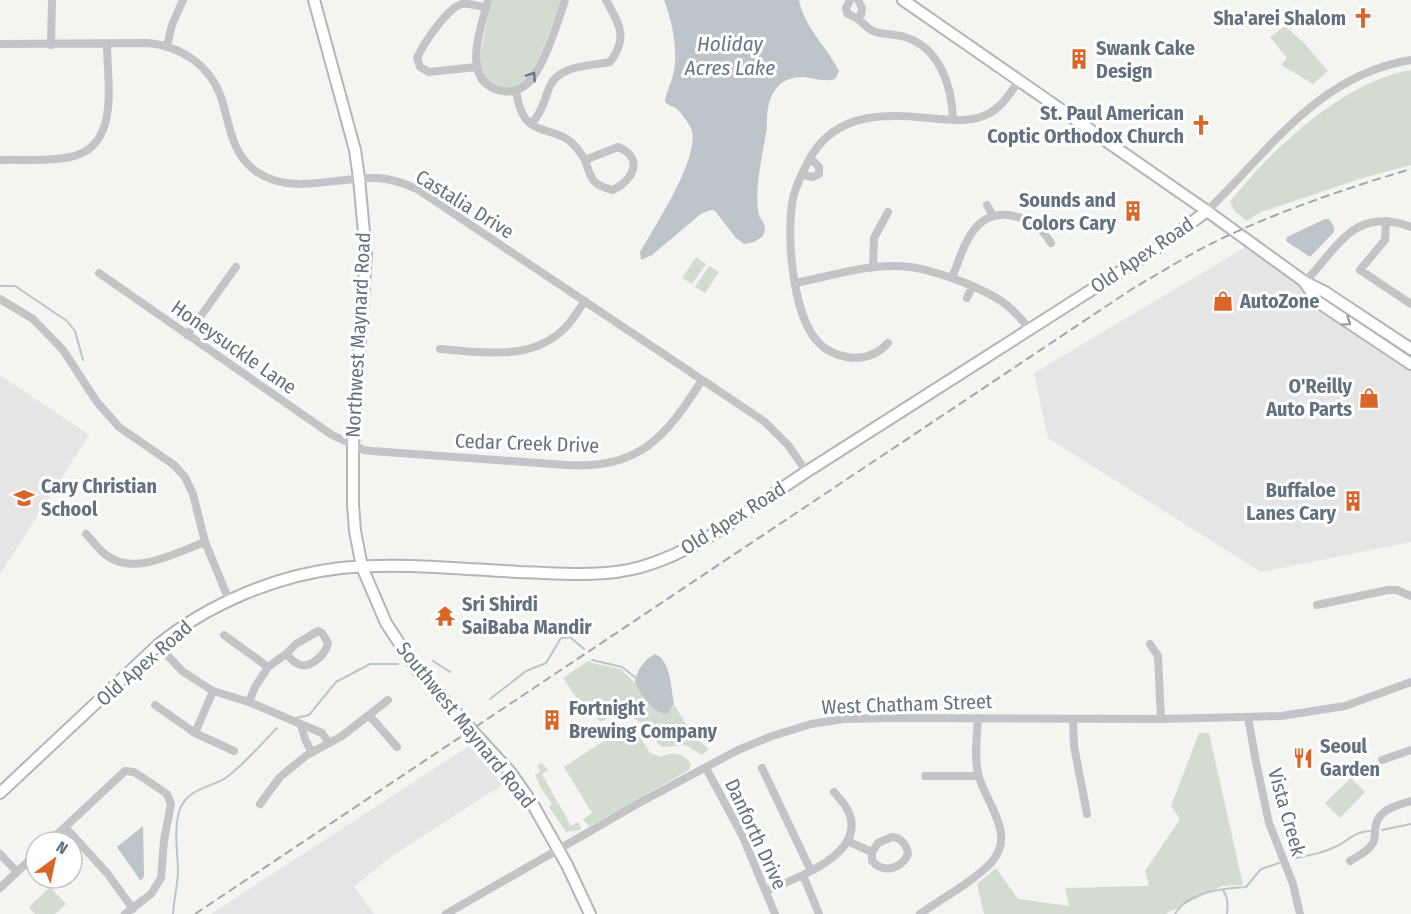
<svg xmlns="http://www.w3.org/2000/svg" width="1411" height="914" font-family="'Fira Sans Condensed',sans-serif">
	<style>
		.built { fill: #e4e5e4 }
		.green { fill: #d4dbd1 }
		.water { fill: #bdc5cb }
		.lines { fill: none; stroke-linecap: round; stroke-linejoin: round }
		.stream { stroke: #bdc5cb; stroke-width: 2 }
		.major-casing { stroke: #b2b6ba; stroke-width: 14 }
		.minor { stroke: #c2c4c8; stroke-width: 8 }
		.major { stroke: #fff; stroke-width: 10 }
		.rail { stroke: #a2a7ac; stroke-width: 2; stroke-dasharray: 9 4.5; stroke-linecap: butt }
		.oneway { stroke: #697584 }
		.oneway2 { stroke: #929ca6 }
		.labels { text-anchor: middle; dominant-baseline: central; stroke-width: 6; stroke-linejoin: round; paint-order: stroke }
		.poi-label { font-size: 20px; font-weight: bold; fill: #647180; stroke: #fff; text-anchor: start }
		.street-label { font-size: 20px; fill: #647180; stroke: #fff }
		.water-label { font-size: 21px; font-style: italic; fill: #647985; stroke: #fff }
	</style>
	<rect width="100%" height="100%" fill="#f4f4f0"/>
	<!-- built -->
	<path class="built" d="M1251 244 1305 282 1318 302 1411 365V542L1261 572 1048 438 1034 373Z
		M0 375 89 435 0 574Z
		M469 746 503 784 389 858 354 887 374 914H211Z"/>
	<!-- green -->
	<path class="green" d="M491 0H562L535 68 526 83 509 89 498 88 483 77 479 61Z
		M1285 26 1304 43 1328 71 1313 84 1281 65 1287 58 1270 37Z
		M1411 70V165L1366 177 1259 213 1247 221 1235 212 1230 202C1270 150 1344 81 1411 70Z
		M696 257 706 264 692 284 682 278Z
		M709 266 719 272 705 293 695 287Z
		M588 661 592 663 621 669 635 683 673 708 674 704 693 736 709 749 702 755 685 745 663 747 658 744 643 724 633 718 614 715 600 722 595 714 590 718 563 678Z
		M623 724 631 727 639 735 650 753 661 757C673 752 682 752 691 764L689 770 590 826 588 825 583 819 592 813 564 767 604 741 600 735 618 725Z
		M1199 733H1209L1243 885 1222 886 1165 914H984L977 884 996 868 1018 899 1069 906 1065 888 1149 886 1145 871 1180 819 1171 806Z
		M542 763 548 770 542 774 571 826 578 822 581 827 580 830 566 832 549 807 552 804 541 788 535 775 541 771 537 766Z
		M1351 778 1365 792 1340 818 1325 803Z
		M50 887 66 904 55 914H35L29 907Z"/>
	<!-- water -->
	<path class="water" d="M664 0H799C804 27 827 47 839 71L835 79 831 80C821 81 812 78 803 77 773 77 766 102 767 127 763 154 755 183 758 210 759 222 769 222 763 236L754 242 744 244 736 238 715 211 712 210 702 213 652 255 641 260 640 252C654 227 702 156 691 128 688 123 682 113 677 109 673 106 669 106 665 102 666 92 671 84 673 75 679 53 672 20 664 0Z
		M1325 219H1329L1334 227V232L1310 257 1286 241 1287 237Z
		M655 654C671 660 671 689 674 704L667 714C652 713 642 695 635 683 636 672 644 659 655 654Z
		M143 826 144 875 143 879 140 880 117 847Z"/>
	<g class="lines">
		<!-- stream -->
		<path class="stream" d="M0 286H15L67 321 75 331 83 360
			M592 660 622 667 636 678
			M433 661 450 672
			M490 699 526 671 546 663 561 638 570 637 584 649
			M296 718 309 715 336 682 370 664H398
			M1382 830 1411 824
			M1291 859C1307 856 1324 853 1339 845 1350 839 1356 831 1370 831
			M1222 889C1228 896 1228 904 1227 914
			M173 914C174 900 177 887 178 873 178 852 173 829 180 809 188 789 208 788 224 779 241 768 262 743 277 728
			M1175 914C1187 892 1223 888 1246 887L1261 869 1279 863"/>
		<!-- major casing -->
		<g class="major-casing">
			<path id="major" d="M314 0 355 150 359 178 366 255 353 445V504L355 531 362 567 386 623 417 670 511 773 532 803 567 865 590 914
				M903 0 1207 211 1305 282 1325 292 1411 349
				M1305 283 1318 302 1411 364
				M0 793 158 645C208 604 277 575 341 568 400 562 461 569 519 572 560 573 601 578 641 567 706 548 758 502 814 467 928 394 1043 321 1157 248L1207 211"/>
		</g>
		<!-- minor -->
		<path class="minor" d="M488 0C481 29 459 82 502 91 514 93 523 89 531 80 545 63 558 22 565 0
			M850 0 846 8 847 13C851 16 855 17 858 19 863 23 867 28 873 31 883 35 895 34 905 37 940 48 952 86 953 120
			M857 18 861 15 862 8 858 0
			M0 44 147 43C182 46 211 66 222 100 230 127 232 155 257 172 292 196 338 176 378 178 391 179 404 183 417 189L765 422 788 445 806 471
			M51 45 52 0
			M167 46 172 25 183 0
			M476 67 429 72 420 67 417 58C423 44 448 7 462 4 469 3 479 6 486 8
			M516 91C518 100 519 110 525 118 535 132 553 130 567 139 575 144 580 152 585 160L618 147C645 158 633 180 613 190 592 185 591 179 585 160
			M531 124C542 113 544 100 550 86 559 65 591 66 610 62 629 37 619 24 606 0
			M0 160C23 159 48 162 70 157 121 147 107 82 107 44
			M802 175 813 177 819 174V167L810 158
			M987 205 993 216
			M1207 211C1270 150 1318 75 1411 60
			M1386 221 1385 240 1360 270 1411 304
			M873 267 874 238 888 212
			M99 273 332 435 364 450 372 451 566 465C640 469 665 438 702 380
			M952 278C964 248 973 207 1014 216 1031 220 1042 228 1051 243
			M1305 282C1337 249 1354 205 1411 227
			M795 283C832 276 872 262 910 267 928 269 946 276 963 282 994 295 1009 302 1030 330
			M967 298 972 286
			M0 299 33 319 63 350 97 402 119 427 174 465 185 477 193 494 205 542 229 600
			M187 335 236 267
			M888 343C877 355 864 360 847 357 837 355 826 351 819 343 792 317 785 229 794 194 798 182 803 171 809 160 836 109 890 114 939 119 955 120 972 122 988 114 1002 107 1010 93 1019 81
			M440 349C483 352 531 362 565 328 573 320 578 310 585 301
			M86 534C93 541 98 549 106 555 134 577 177 552 205 542
			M1317 605 1388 590H1397L1411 596
			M224 635 268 667
			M1150 644 1158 656 1161 719
			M158 645 182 671 213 691 249 702 322 733 329 743
			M249 702 255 687 268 667 286 654 296 644 318 631 322 633 328 643C326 654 310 670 298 664 293 662 290 657 286 654
			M155 705 195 733 234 751
			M369 715 397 747
			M1248 717 1256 762 1269 823 1293 884 1300 914
			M1073 719 1074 746 1087 814
			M301 725 305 739 312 753
			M195 733 213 691
			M1382 760 1411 750
			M706 768 742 835 775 914
			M762 768 811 871
			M925 776H979
			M260 804 280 777 307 755 342 736 388 700
			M65 827 107 873 133 909
			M847 841 872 852V861C884 874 901 869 908 854 906 844 902 838 892 837L878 843 872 852
			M49 842 125 771 134 772 151 783 167 794 171 804 164 840 161 878 151 894 125 914
			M0 854 17 872
			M1350 861C1358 856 1368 852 1373 843 1376 837 1374 831 1376 824 1380 809 1398 805 1411 801
			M803 875 819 914
			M0 888 36 854
			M766 891C795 878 873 853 846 807 843 802 838 797 834 792
			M446 914 639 803 738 750 772 736 811 724 844 719 891 718 1161 719 1281 716 1345 706 1411 682
			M920 914C938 901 982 876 994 859 1015 831 984 801 978 773 974 755 977 736 978 718"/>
		<!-- major -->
		<use href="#major" class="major"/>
		<!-- rail -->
		<path class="rail" d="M195 914 1132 289C1162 272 1192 252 1225 237 1285 209 1347 188 1411 169"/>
	</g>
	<!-- one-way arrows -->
	<defs><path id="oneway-chevron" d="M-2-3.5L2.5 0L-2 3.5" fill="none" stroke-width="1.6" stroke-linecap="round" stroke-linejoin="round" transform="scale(1.5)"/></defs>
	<use class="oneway" href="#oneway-chevron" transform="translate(532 76) rotate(-56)"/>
	<use class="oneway2" href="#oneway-chevron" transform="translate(1347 322) rotate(34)"/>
	<!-- icons -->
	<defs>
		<g id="church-bare" transform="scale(1.62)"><path d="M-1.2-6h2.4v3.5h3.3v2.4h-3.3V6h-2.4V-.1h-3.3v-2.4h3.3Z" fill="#db6529" stroke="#fff" stroke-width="2.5" paint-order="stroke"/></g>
		<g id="building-bare" transform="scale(1.62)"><path d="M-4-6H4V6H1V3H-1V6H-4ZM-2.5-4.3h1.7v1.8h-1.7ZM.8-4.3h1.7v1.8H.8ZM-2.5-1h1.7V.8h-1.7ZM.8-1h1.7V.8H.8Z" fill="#db6529" stroke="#fff" stroke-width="2.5" paint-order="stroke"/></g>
		<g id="shop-bare" transform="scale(1.62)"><path d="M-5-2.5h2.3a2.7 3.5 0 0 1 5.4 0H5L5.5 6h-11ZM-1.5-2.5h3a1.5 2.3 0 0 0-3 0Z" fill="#db6529" stroke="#fff" stroke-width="2.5" paint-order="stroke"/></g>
		<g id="school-bare" transform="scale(1.62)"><path d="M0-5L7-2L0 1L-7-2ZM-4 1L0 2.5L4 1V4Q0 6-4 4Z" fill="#db6529" stroke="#fff" stroke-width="2.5" paint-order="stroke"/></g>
		<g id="temple-bare" transform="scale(1.62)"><path d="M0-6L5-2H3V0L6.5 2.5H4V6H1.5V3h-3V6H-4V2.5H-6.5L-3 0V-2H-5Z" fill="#db6529" stroke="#fff" stroke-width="2.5" paint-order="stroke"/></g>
		<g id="restaurant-bare" transform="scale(1.62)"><path d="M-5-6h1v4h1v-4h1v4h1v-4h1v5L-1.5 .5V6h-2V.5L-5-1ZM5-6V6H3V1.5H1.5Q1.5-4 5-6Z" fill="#db6529" stroke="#fff" stroke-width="2.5" paint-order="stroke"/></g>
	</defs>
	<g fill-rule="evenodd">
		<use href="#church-bare" x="1363" y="18"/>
		<use href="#building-bare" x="1079" y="59"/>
		<use href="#church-bare" x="1201" y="125"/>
		<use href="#building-bare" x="1133" y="211"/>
		<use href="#shop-bare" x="1223" y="301"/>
		<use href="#shop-bare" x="1369" y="398"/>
		<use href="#school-bare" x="24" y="498"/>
		<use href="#building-bare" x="1353" y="501"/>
		<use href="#temple-bare" x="445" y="616"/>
		<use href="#building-bare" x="552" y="720"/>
		<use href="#restaurant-bare" x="1303" y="758"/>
	</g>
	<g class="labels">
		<!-- poi labels -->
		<g class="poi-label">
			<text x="1346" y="18" text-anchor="end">Sha'arei Shalom</text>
			<text x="1096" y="48">Swank Cake<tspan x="1096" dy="23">Design</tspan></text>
			<text x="1184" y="113" text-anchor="end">St. Paul American<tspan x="1184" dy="23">Coptic Orthodox Church</tspan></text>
			<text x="1116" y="200" text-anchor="end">Sounds and<tspan x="1116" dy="23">Colors Cary</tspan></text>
			<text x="1240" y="301">AutoZone</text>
			<text x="1352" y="386" text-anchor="end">O'Reilly<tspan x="1352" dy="23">Auto Parts</tspan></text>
			<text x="41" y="486">Cary Christian<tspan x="41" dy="23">School</tspan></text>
			<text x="1336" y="490" text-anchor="end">Buffaloe<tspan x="1336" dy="23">Lanes Cary</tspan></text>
			<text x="462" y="604">Sri Shirdi<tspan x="462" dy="23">SaiBaba Mandir</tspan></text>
			<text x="569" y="708">Fortnight<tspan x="569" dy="23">Brewing Company</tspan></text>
			<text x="1320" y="746">Seoul<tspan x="1320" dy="23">Garden</tspan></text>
		</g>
		<!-- street labels -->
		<g class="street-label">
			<text transform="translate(465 204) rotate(32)">Castalia Drive</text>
			<text transform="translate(1142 255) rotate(-34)">Old Apex Road</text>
			<text transform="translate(358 335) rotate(-87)">Northwest Maynard Road</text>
			<text transform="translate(234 347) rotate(35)">Honeysuckle Lane</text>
			<text transform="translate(527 443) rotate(2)">Cedar Creek Drive</text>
			<text transform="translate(733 518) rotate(-32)">Old Apex Road</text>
			<text transform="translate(144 663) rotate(-41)">Old Apex Road</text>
			<text transform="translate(907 704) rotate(-2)">West Chatham Street</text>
			<text transform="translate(466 725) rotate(51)">Southwest Maynard Road</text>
			<text transform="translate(1287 812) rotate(74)">Vista Creek</text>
			<text transform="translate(756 834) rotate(65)">Danforth Drive</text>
		</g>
		<!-- water labels -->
		<g class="water-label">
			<text x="730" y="44">Holiday<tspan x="730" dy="24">Acres Lake</tspan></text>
		</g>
	</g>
	<!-- north arrow -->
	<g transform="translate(54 860) rotate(33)"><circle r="28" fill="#ffffff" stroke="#c1c6cc" stroke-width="1.5"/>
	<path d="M0-4.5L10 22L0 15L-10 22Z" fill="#db6529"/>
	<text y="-9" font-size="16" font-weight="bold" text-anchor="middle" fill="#647180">N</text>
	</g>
</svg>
